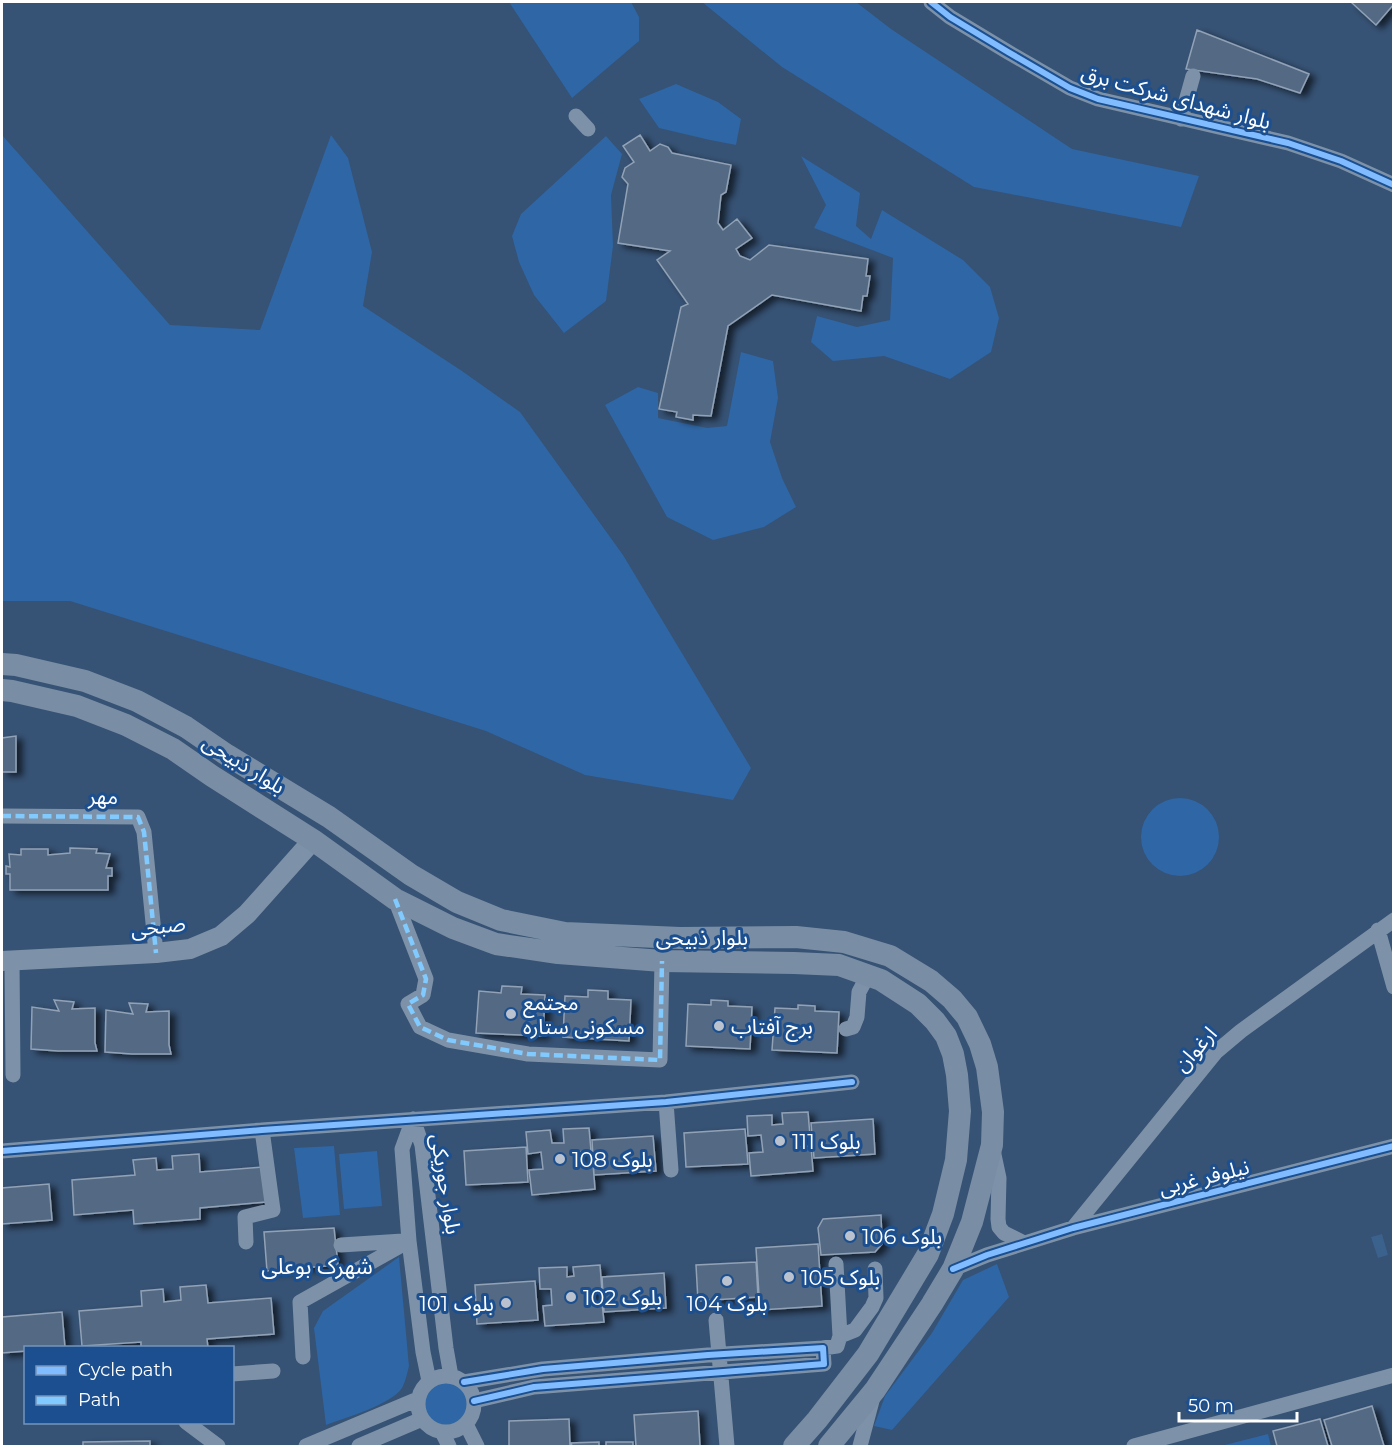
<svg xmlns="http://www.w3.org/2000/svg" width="1395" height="1448" font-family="Montserrat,'Noto Sans Arabic',sans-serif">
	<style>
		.green { fill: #2f66a5 }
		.water { fill: #3b618d }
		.building { fill: #526984; stroke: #92a2b6; stroke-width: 1.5; filter: url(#shadow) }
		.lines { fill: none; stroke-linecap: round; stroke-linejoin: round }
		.minor { stroke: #7d92a8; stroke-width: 15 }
		.tertiary { stroke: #7d92a8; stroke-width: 20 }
		.secondary { stroke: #798da4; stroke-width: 22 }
		.quiet { stroke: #80caff; stroke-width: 4.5; stroke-dasharray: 9 4.5; stroke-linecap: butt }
		.cycleway-casing { stroke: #1b4f8f; stroke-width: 10 }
		.cycleway { stroke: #80bcff; stroke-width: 6 }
		.poi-dot { fill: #b9c2ce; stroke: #1b4f8f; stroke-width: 2 }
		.labels { text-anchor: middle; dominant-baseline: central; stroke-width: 6; stroke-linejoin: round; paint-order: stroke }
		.street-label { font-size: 21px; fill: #fff; stroke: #1b4f8f }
		.poi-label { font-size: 21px; fill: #fff; stroke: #1b4f8f; text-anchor: start }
		.neighbourhood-label { font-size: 22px; fill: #fff; stroke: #1b4f8f }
	</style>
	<defs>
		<filter id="shadow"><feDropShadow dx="6" dy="3.5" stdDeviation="3" flood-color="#0009"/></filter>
	</defs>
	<rect width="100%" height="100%" fill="#365274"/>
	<!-- green -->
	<path class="green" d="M509 2H631L639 17V41L572 98Z
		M702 2H856L891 29 1072 149 1199 176 1181 227 974 187 782 67Z
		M676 84 718 102 741 119 736 145 710 140 659 128 639 99Z
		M2 135 170 325 260 330 331 135 348 158 372 252 363 306 462 371 520 412 623 555 751 768 733 800 585 775 486 731 70 601H2Z
		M606 136 622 154 611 195 613 246 606 301 564 333 534 295 519 262 512 236 521 214Z
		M801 156 860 193 856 226 871 239 882 210 963 260 990 287 999 318 991 352 950 379 884 356 833 361 811 342 817 316 857 327 890 320 893 258 814 228 826 205Z
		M741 352 773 361 778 398 770 442 782 478 796 507 764 527 713 540 667 517 605 405 638 387 658 393V418L707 428 727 426Z
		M1141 837a39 39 0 1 1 78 0a39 39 0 1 1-78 0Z
		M334 1146 340 1215 303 1218 294 1148Z
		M377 1151 382 1206 344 1209 339 1154Z
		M399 1257 409 1366C407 1373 406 1381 402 1388 392 1404 345 1418 326 1425L314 1328 323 1311Z
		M997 1264 1009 1297 892 1430 874 1426 885 1396 932 1333 963 1280Z
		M424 1403a22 22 0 1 1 44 0a22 22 0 1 1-44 0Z
		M1268 1434 1271 1446H1221Z"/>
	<!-- water -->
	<path class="water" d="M1382 1234 1388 1255 1378 1258 1371 1237Z"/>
	<!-- building -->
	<path class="building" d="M1354 2H1394V4L1376 25 1352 3Z
		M1197 30 1309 74 1300 93 1257 79 1186 69Z
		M640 135 650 151 660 144 668 147 672 153 731 165 726 192 721 195 718 223 723 230 737 219 752 238 736 249 740 256 750 260 769 245 868 259 866 276H870L867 296H863L861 311 772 295 728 326 711 416 693 415V420L676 417 677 412 659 409 681 307 688 304 657 260 670 251 618 243 628 184 622 177 625 168 634 162 623 146Z
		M16 736V772H2V738Z
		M70 848 97 849 96 853 110 854 106 868H112V876H108V890H10V874H6V866L10 867 9 854 21 855V849H48V855L70 853Z
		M502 986 522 987 521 994 545 995 543 1036 476 1033 479 991 501 993Z
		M588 990 608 991V999L631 1000 629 1041 563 1037 565 996 588 997Z
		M54 1000 74 1002 72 1009 95 1008V1043L97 1051H58L31 1049 32 1007 59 1011Z
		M711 1000 728 1001V1006L752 1007 750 1049 686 1046 688 1004 711 1005Z
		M129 1003 148 1004 146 1012 169 1011V1045L171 1054H132L105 1052 106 1010 133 1014Z
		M798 1005 815 1006V1011L839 1012 837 1053 772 1050 775 1008 798 1009Z
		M808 1112 810 1136 798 1137 799 1147 811 1146 813 1171 751 1176 749 1153 763 1152 761 1135 748 1136 747 1116 772 1115V1125L783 1124 782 1113Z
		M873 1119 875 1154 814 1158 811 1123Z
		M589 1128 591 1151 577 1152 579 1165 593 1164 595 1189 532 1195 529 1170 543 1169 541 1152 528 1154 526 1132 550 1130 552 1143H564L563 1129Z
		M745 1129 748 1164 686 1167 684 1133Z
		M653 1136 656 1171 594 1175 592 1140Z
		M526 1147 528 1182 466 1185 464 1151Z
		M199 1154 200 1172 263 1167 266 1202 200 1208V1219L134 1224 133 1210 74 1215 72 1180 135 1175 133 1160 156 1158 157 1170 173 1169 172 1156Z
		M49 1184 52 1220 2 1224V1188Z
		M881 1215 882 1244 875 1252 821 1255 818 1228 823 1219Z
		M334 1228 338 1265 267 1271 264 1232Z
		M818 1244 822 1306 760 1310 756 1248Z
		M756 1262 758 1297 698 1301 696 1265Z
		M600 1265 602 1291 591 1292V1303H602L604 1322 545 1326 543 1306 552 1305 551 1289H540L539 1268 567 1267V1277L574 1276 573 1267Z
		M664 1273 666 1308 604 1312 602 1277Z
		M535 1281 538 1320 477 1324 475 1285Z
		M206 1285 208 1303 271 1298 274 1334 207 1339 208 1348H141V1342L82 1346 79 1311 142 1306 141 1291 163 1289 164 1302 181 1300 180 1287Z
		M62 1312 65 1348H26V1351L2 1353V1317Z
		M1372 1406 1384 1446H1332L1324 1420Z
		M698 1411 700 1446H636L634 1415Z
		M569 1419 570 1446H509V1421Z
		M1320 1419 1328 1446H1277L1273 1431Z
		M150 1441V1446H83V1442Z
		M599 1442V1446H572L571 1443Z
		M606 1442H633V1446H606Z"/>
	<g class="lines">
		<!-- minor -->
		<path class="minor" d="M931 2 950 17 1008 52 1070 88 1098 99 1288 143 1341 161 1394 185
			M576 116 588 129
			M1181 119 1193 76
			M2 816 138 817 144 832 156 953
			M395 899 426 979 423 995 408 1004 420 1027 448 1040 528 1054 660 1060 662 961
			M1378 930 1394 987
			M12 961 13 1075
			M846 1029 853 1027 857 1017 859 992 868 975
			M666 1102 671 1170
			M413 1119 402 1149 409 1241 423 1352 429 1381
			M413 1119 422 1145 446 1348 451 1376
			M993 1150 999 1178 998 1219 999 1227 1004 1233 1024 1243
			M2 1151 262 1130 666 1102 852 1082
			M1073 1228 1216 1052 1241 1031 1394 920
			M246 1242 245 1217 273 1210 262 1130
			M341 1245 403 1241
			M953 1269 987 1255 1073 1228 1394 1146
			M716 1320 727 1446
			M840 1336 855 1330 872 1307 876 1298 875 1269
			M823 1348 837 1346 840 1336 836 1264
			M303 1357 300 1302 409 1241
			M232 1374 273 1371
			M418 1404a28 28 0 1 1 56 0a28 28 0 1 1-56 0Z
			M464 1382 543 1369 708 1355 823 1348 824 1364 534 1387 474 1401
			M186 1422 218 1446
			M466 1424 477 1446
			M442 1432 449 1446
			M306 1446 418 1399
			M359 1446 422 1419
			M860 1446 873 1397
			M1134 1446 1394 1375"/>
		<!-- tertiary -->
		<path class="tertiary" d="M2 961 156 953 190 949 221 936 247 914 313 840"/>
		<!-- secondary -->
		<path class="secondary" d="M2 664 16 665 85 681 137 701 186 727 227 755 329 817 411 875 457 902 501 920 565 933 680 938 796 937 844 942 890 956 931 981 952 999 967 1017 980 1044 987 1067 993 1112 992 1145 972 1222 953 1269 932 1304 875 1390 829 1446
			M2 690 12 691 77 706 126 725 173 749 212 776 313 840 395 899 453 928 496 944 558 953 662 961 794 963 839 965 881 980 918 1004 935 1021 946 1036 953 1054 957 1075 960 1111 956 1160 943 1214 928 1254 868 1354 817 1420 794 1446"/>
		<!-- quiet -->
		<path class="quiet" d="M2 816 138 817 144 832 156 953
			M395 899 426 979 423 995 408 1004 420 1027 448 1040 528 1054 660 1060 662 961"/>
		<!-- cycleway casing -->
		<g class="cycleway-casing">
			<path id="cycleway" d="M931 2 950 17 1008 52 1070 88 1098 99 1288 143 1341 161 1394 185
				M2 1151 262 1130 666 1102 852 1082
				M953 1269 987 1255 1073 1228 1394 1146
				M464 1382 543 1369 708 1355 823 1348 824 1364 534 1387 474 1401"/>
		</g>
		<!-- cycleway -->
		<use href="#cycleway" class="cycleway"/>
	</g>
	<!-- markers -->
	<g class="poi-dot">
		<circle cx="511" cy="1014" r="6"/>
		<circle cx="719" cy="1026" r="6"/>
		<circle cx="780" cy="1141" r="6"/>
		<circle cx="560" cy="1159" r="6"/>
		<circle cx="850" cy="1236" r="6"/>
		<circle cx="789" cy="1277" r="6"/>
		<circle cx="727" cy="1281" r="6"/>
		<circle cx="571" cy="1297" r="6"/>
		<circle cx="506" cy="1303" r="6"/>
	</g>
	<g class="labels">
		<!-- street labels -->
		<g class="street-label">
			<text transform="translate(1176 97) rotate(15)">بلوار شهدای شرکت برق</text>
			<text transform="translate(244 764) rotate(32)">بلوار ذبیحی</text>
			<text x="103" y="796">مهر</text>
			<text transform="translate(158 926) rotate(-7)">صبحی</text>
			<text x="702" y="937">بلوار ذبیحی</text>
			<text transform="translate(1195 1049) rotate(-48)">ارغوان</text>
			<text transform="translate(1204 1177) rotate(-14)">نیلوفر غربی</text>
			<text transform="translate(446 1184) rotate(81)">بلوار جوریکی</text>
		</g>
		<!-- poi labels -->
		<g class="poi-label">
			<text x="523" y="1002">مجتمع<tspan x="523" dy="24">مسکونی ستاره</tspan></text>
			<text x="731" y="1026">برج آفتاب</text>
			<text x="792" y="1141">بلوک 111</text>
			<text x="572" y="1159">بلوک 108</text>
			<text x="862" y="1236">بلوک 106</text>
			<text x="801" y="1277">بلوک 105</text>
			<text x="583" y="1297">بلوک 102</text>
			<text x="494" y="1303" text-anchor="end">بلوک 101</text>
			<text x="727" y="1303" text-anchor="middle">بلوک 104</text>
		</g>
		<!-- neighbourhood labels -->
		<g class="neighbourhood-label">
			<text x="317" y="1266">شهرک بوعلی</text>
		</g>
	</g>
	<!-- border -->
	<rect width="1395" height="1448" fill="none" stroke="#ffffff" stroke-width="6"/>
	<!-- legend -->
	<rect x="24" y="1346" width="210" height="78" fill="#1b4f8f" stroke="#7695bc" stroke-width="1.5"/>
	<rect x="36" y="1366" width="30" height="9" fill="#80bcff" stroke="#7695bc" stroke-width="1.5"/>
	<text x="78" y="1376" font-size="18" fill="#ffffff">Cycle path</text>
	<rect x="36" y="1396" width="30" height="9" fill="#80caff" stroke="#7695bc" stroke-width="1.5"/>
	<text x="78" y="1406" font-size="18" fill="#ffffff">Path</text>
	<!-- scale -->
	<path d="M1179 1412v9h118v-9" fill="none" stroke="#ffffff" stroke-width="3"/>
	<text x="1188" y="1412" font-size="18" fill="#ffffff" stroke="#1b4f8f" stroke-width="4.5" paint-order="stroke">50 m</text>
</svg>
